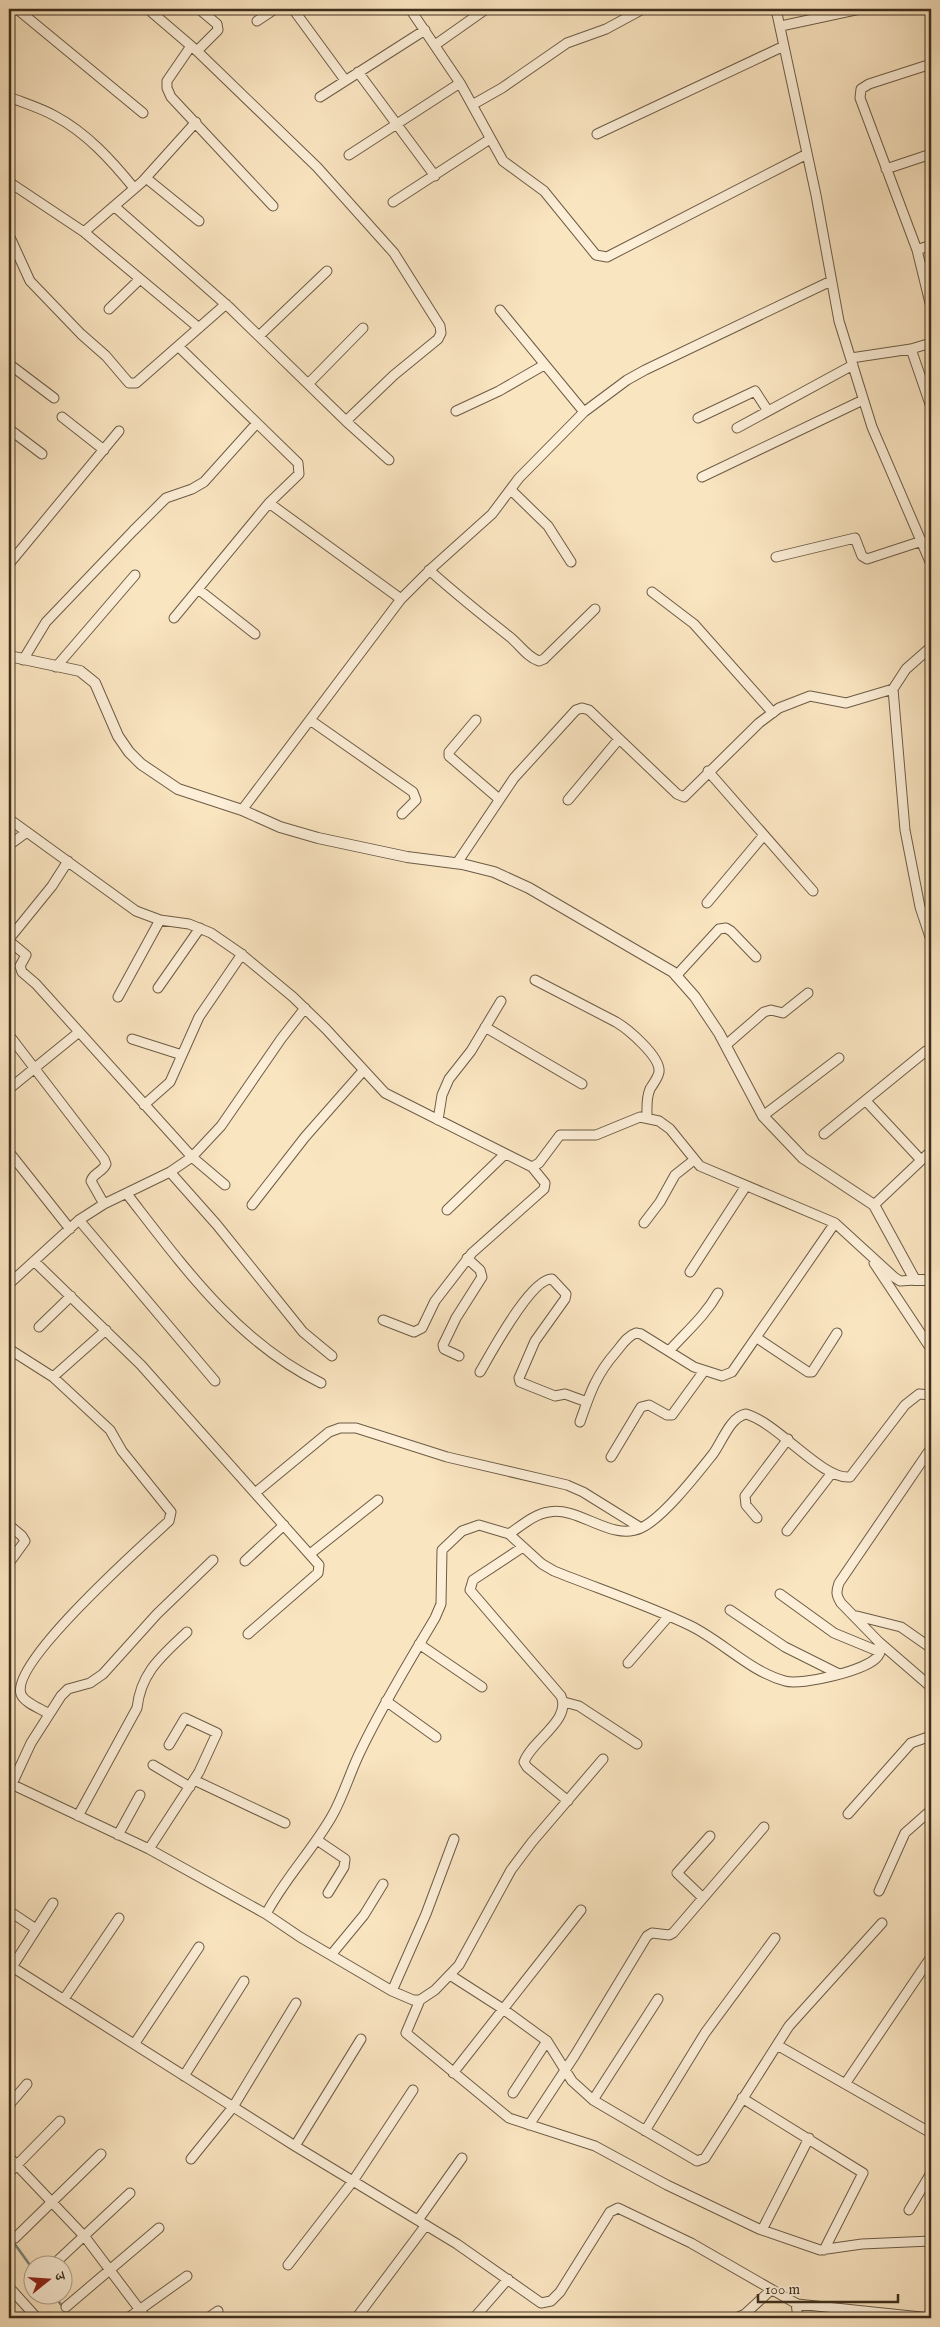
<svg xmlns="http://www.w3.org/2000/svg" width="940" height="2327" font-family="'IM FELL English','Noto Serif Devanagari',serif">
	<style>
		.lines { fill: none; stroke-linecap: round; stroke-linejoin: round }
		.stream { stroke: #79847b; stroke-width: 2.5 }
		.minor-casing { stroke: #6d5c45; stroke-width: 11 }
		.tertiary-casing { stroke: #6d5c45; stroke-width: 12 }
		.minor { stroke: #fceed7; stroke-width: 9 }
		.tertiary { stroke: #fceed7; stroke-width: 10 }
	</style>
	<rect width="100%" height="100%" fill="#fae5c1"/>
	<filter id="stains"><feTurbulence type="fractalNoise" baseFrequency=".004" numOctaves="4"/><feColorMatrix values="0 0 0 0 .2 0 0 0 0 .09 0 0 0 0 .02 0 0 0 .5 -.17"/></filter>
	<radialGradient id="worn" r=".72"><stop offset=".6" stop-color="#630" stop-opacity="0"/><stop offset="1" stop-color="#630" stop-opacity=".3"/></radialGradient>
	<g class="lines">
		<!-- stream -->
		<path class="stream" d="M9 2236 32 2268
			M53 2294 71 2318"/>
		<!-- minor casing -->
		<g class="minor-casing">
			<path id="minor" d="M17 9 143 113
				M148 9 197 51 317 167 394 253 440 326 441 333 438 339 394 375 346 421
				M293 9 345 80
				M410 9 460 83 503 161 544 191 596 255 607 257 807 154
				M776 9 816 195 839 321 872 427 931 564
				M257 21 275 9
				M781 26 860 9
				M435 45 486 9
				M191 46 167 81V88L171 97 273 206
				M197 51 218 30 217 24 199 9
				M931 64 869 84 861 89 860 98 917 250 931 307
				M358 72 435 176
				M9 97C24 103 41 108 55 116 87 133 112 161 134 188
				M320 97 425 30
				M472 105 502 88 567 43 606 29 643 9
				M597 134 784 46
				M349 155 460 83
				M886 169 931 154
				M146 178 199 221
				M9 182 84 232 199 328
				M393 202 490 139
				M114 206 230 308 349 424 389 460
				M84 232 142 182 196 122
				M9 235 30 281 81 334 106 356 129 383H136L226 304
				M917 250 931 245
				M109 309 140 279
				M500 310 584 412
				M259 336 327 271
				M911 349 931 407
				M851 358 911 349 931 343
				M9 364 54 398
				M308 384 363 328
				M456 411 499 391 544 365
				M62 417 104 450
				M698 418 755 391 768 411
				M737 428 853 365
				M9 429 42 454
				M702 477 863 400
				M511 490 548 526 571 562
				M269 503 401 599
				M776 557 855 538 862 556 867 559 922 541
				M9 564 119 431
				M429 570C455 593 482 615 510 637 520 645 527 657 539 661L544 659 595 609
				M198 589 255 634
				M652 592 694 624 773 713
				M174 618 269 503 299 474 298 463 179 347
				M931 647 906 669 893 689 905 830 920 907 931 940
				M23 660 46 622 133 531 166 498 192 489 204 482 257 423
				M56 667 135 575
				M310 720 413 792 416 800 402 814
				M476 720 449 752V756L499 799
				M708 771 813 891
				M568 800 619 739
				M242 810 401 599 433 567 492 514 519 478 584 412 627 380 645 370 831 281
				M9 819 136 911 160 920 189 924 211 933 240 953 293 997 326 1029 385 1093 532 1167 539 1163 560 1135H596L640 1117 659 1121 670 1129 700 1166 835 1223 894 1277 900 1281 915 1280
				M9 845 27 832
				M457 863 514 778 576 710 582 708 589 710 677 794 684 797 759 723 779 708 810 696 846 703 893 689
				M707 903 764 835
				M9 939 52 886 68 861
				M9 941 26 955 20 966 22 972 36 984 192 1157 225 1185
				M676 976 719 929 726 928 731 931 756 957
				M535 980 616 1022C628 1029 661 1057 659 1072 658 1078 653 1084 650 1089 646 1098 647 1108 647 1117
				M158 988 200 928
				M118 997 160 920
				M485 1027 582 1084
				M9 1035 104 1159 106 1164C103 1172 93 1173 91 1181L104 1204
				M132 1039 182 1055
				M726 1045 764 1012 771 1010 783 1013 808 993
				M9 1089 79 1032
				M866 1101 921 1160
				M144 1105 170 1082 199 1017 242 954
				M763 1116 839 1058
				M438 1120 442 1095 449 1079 471 1051 501 1001
				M824 1134 926 1051
				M9 1152 70 1229
				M170 1172 217 1225 303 1332 332 1356
				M127 1194C183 1266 237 1342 321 1383
				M252 1205 305 1137 363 1071
				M874 1205 931 1151
				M447 1210 505 1154
				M79 1220 215 1381
				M644 1223 660 1202 675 1175 694 1160
				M34 1261 141 1365 319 1565 318 1573 248 1634
				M874 1263 931 1349
				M690 1272 746 1186
				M9 1284 79 1220 104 1204 170 1172 192 1157 221 1126 281 1039 305 1008
				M383 1320 414 1332 422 1328 435 1301 472 1253 544 1189 545 1183 532 1167
				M39 1327 71 1296
				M757 1338 808 1372H812L837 1333
				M9 1349 53 1377 110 1430 122 1451 171 1512 169 1521C144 1544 10 1663 21 1694 24 1703 42 1709 49 1714
				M669 1351C687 1331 705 1316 718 1293
				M459 1356 444 1349 443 1345 456 1318 482 1277 480 1270 467 1258
				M480 1372C490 1355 531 1278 552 1279L566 1294 565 1299 535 1341 519 1378 520 1382 555 1396 565 1394 587 1402
				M53 1377 106 1330
				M580 1422C590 1393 596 1375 616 1352 622 1345 627 1336 636 1333L641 1334 694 1367 722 1376 732 1372 835 1223
				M611 1457 641 1407 649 1405 667 1415H672L704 1371
				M255 1493 329 1432 340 1428H356L447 1457 567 1485 583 1492 641 1528
				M757 1518 746 1505 745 1496 788 1439
				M9 1525 22 1536 25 1541 9 1563
				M787 1531 831 1474
				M509 1534C521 1526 534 1514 549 1512 579 1506 611 1542 641 1528 663 1518 697 1474 713 1454 722 1442 730 1417 746 1414 778 1423 822 1480 850 1477L905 1405 919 1394 931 1395
				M523 1547 473 1580 470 1590 561 1696C572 1720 532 1740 524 1762L527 1767 568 1801
				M310 1554 378 1500
				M245 1561 284 1525
				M780 1594 834 1633 880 1652
				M730 1610 785 1647 839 1674
				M857 1616 901 1627 931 1648
				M879 1642 931 1687
				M419 1644 482 1687
				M628 1663 668 1617
				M386 1701 436 1737
				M564 1702 579 1706 637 1744
				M153 1765 190 1787
				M194 1780 285 1823
				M9 1783 149 1849 266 1914 300 1937 392 1991 413 2000H420L435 1990 459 1965 511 1870 532 1842 603 1759
				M12 1784 31 1743 61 1696 68 1689 90 1683 103 1674 157 1614 213 1560
				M848 1814 911 1743 931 1736
				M78 1816 137 1708C141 1672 162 1656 187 1632
				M118 1835 140 1795
				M317 1840 345 1859 344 1867 328 1893
				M149 1849 199 1772 217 1733 185 1718 169 1745
				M879 1891 905 1833 931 1810
				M703 1898 677 1873 710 1836
				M9 1911 36 1929
				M266 1914C285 1878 312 1851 332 1816 344 1795 350 1772 361 1750 383 1704 409 1662 435 1618L441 1604 442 1550 462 1531 479 1525 509 1534 542 1564 554 1571C599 1589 647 1605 691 1626 723 1642 751 1672 785 1681 801 1686 869 1670 878 1656 882 1651 880 1647 879 1642L841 1603C836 1595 836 1592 839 1583L931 1448
				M331 1955 364 1915 383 1884
				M9 1965 295 2146 457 2244 541 2303 551 2301 560 2292 610 2212 618 2208 691 2243 797 2304 931 2318
				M12 1967 53 1903
				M450 1975 503 2009 547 2041 572 2081 593 2100 697 2161 705 2158 789 2026 882 1923
				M392 1991 426 1914 454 1839
				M64 1999 119 1918
				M420 2000 406 2033 509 2118 595 2146 667 2185 759 2229 820 2250 862 2244 931 2241
				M135 2043 199 1947
				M777 2045 931 2133
				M453 2073 581 1910
				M184 2076 244 1981
				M845 2084 931 1957
				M513 2093 547 2041
				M742 2098 863 2173 824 2250
				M593 2100 658 1999
				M9 2105 27 2084
				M529 2125 575 2055 647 1936 652 1933 669 1935 673 1933 764 1827
				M645 2131 705 2033 775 1938
				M295 2146 361 2039
				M9 2157 85 2237 146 2318
				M191 2159 233 2107 296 2003
				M9 2173 60 2121
				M909 2210 931 2173
				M418 2220 462 2158
				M762 2230 809 2138
				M15 2238 101 2154
				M54 2264 130 2193
				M288 2265 353 2181 413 2090
				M9 2287 37 2318
				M796 2303 798 2318
				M66 2307 159 2228
				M357 2317 426 2225
				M128 2318 187 2276
				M208 2318 218 2311
				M474 2318 508 2279
				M736 2318 745 2314 771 2290"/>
		</g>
		<!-- tertiary casing -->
		<g class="tertiary-casing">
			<path id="tertiary" d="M9 656 80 671 95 683 118 736 129 752 141 764 178 789 242 810 280 827 318 838 407 857 462 864 494 872 529 888 673 972 695 997 719 1033 763 1116 803 1158 874 1205 915 1280H931"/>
		</g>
		<!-- minor -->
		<use href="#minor" class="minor"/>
		<!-- tertiary -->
		<use href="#tertiary" class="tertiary"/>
	</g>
	<!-- margin -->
	<rect width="940" height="2327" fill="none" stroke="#fae5c1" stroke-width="30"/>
	<rect x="10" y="10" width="920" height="2307" fill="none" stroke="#3e2f1c" stroke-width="2.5"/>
	<rect x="15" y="15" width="910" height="2297" fill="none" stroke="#3e2f1c"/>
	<!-- north arrow -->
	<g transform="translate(48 2280) rotate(73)"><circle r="24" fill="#fceed7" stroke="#b0a28c"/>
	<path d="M0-4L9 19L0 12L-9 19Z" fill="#8f2418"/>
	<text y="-8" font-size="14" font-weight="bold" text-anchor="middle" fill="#3e2f1c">उ</text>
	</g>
	<!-- scale -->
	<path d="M758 2294v8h140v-8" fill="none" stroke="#3e2f1c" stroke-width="2.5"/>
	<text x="765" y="2294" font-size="15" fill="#3e2f1c" stroke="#fceed7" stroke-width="4" paint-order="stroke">100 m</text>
	<rect width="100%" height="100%" filter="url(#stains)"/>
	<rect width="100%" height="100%" fill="url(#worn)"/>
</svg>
